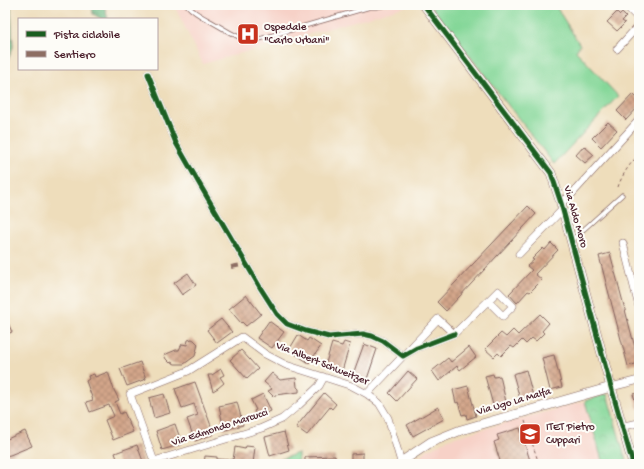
<svg xmlns="http://www.w3.org/2000/svg" width="644" height="469" font-family="'Gochi Hand',sans-serif">
	<style>
		.built { fill: #f7d1c7 }
		.grass { fill: #84d798; stroke: #677b62 }
		.forest { fill: url(#forest-crowns); stroke: #5a6c56 }
		.park { fill: url(#park-crowns); stroke: #677b62 }
		.building { fill: url(#building-cross-hatch) }
		.lines { fill: none; stroke-linecap: round; stroke-linejoin: round }
		.service-casing { stroke: #83625d; stroke-width: 5 }
		.minor-casing { stroke: #83625d; stroke-width: 8 }
		.tertiary-casing { stroke: #83625d; stroke-width: 10 }
		.path { stroke: #83625d; stroke-width: 1; stroke-dasharray: 3 3; stroke-linecap: butt }
		.service { stroke: #fff; stroke-width: 3.5 }
		.minor { stroke: #fff; stroke-width: 7 }
		.tertiary { stroke: #fff; stroke-width: 9 }
		.quiet { stroke: #8d6e63; stroke-width: 4; stroke-dasharray: 8 4; stroke-linecap: butt }
		.cycleway-casing { stroke: #fdfcf7; stroke-width: 8 }
		.cycleway { stroke: #1b5e20; stroke-width: 5 }
		.labels { text-anchor: middle; dominant-baseline: central; stroke-width: 4; stroke-linejoin: round; paint-order: stroke }
		.poi-label { font-size: 11px; fill: #4a1f2b; stroke: #fdfcf7; text-anchor: start }
		.street-label { font-size: 11px; fill: #4a1f2b; stroke: #fdfcf7 }
	</style>
	<defs>
		<pattern id="forest-crowns" width="20" height="18" patternUnits="userSpaceOnUse"><rect width="20" height="18" fill="#6bb880"/><path d="M2 6a3 3 0 1 1 6 0M12 15a3 3 0 1 1 6 0" fill="none" stroke="#5a9569"/></pattern>
		<pattern id="park-crowns" width="20" height="18" patternUnits="userSpaceOnUse"><rect width="20" height="18" fill="#84d798"/><path d="M2 6a3 3 0 1 1 6 0M12 15a3 3 0 1 1 6 0" fill="none" stroke="#74b883"/></pattern>
		<pattern id="building-cross-hatch" width="8" height="8" patternUnits="userSpaceOnUse"><rect width="8" height="8" fill="#d3a68a"/><path d="M0 0l8 8M0 8l8-8" fill="none" stroke="#ad8771"/></pattern>
	</defs>
	<rect width="100%" height="100%" fill="#fdfcf7"/>
	<filter id="ink" filterUnits="userSpaceOnUse"><feTurbulence type="fractalNoise" baseFrequency=".025" numOctaves="2"/><feDisplacementMap in="SourceGraphic" scale="8" xChannelSelector="R" yChannelSelector="G"/><feConvolveMatrix kernelMatrix="1 2 1 2 8 2 1 2 1" color-interpolation-filters="sRGB"/></filter>
	<filter id="wash" filterUnits="userSpaceOnUse"><feTurbulence type="fractalNoise" baseFrequency=".012" numOctaves="4" result="noise"/><feDisplacementMap in="SourceGraphic" scale="16" xChannelSelector="R" yChannelSelector="G"/><feGaussianBlur stdDeviation="0.9" result="paint"/><feColorMatrix in="noise" values="0 0 0 0 0 0 0 0 0 0 0 0 0 0 0 0 0 1.4 0 .05"/><feComposite in="paint" operator="in"/></filter>
	<g filter="url(#wash)">
		<rect width="100%" height="100%" fill="#edb"/>
		<!-- built -->
		<path class="built" d="M174 5H411L203 64Z
			M585 401 603 464H410L427 450 451 438Z"/>
		<!-- grass -->
		<path class="grass" d="M430 5H555L580 45 576 51 618 96 554 164Z
			M298 453V464H268Z"/>
		<!-- forest -->
		<path class="forest" d="M5 5H11L13 47 5 68Z
			M92 5H104L108 19H102L93 14Z"/>
		<!-- park -->
		<path class="park" d="M607 394 627 464H603L585 401Z"/>
		<g id="blocks">
			<!-- building -->
			<path class="building" d="M617 12 620 15 622 13 626 17 622 21 625 23 617 31 607 22Z
				M633 94 639 100V106L626 120 617 111Z
				M608 122 617 130 601 147 592 138Z
				M584 146 594 155 585 163 576 155Z
				M528 206 536 214 446 311 437 302Z
				M551 243 558 250 535 274 542 280 530 292 528 291 517 303 509 294 532 270 527 266 534 260 532 259 543 248 545 250Z
				M610 253 639 363 628 366 599 256Z
				M188 273 196 285 182 295 174 283Z
				M246 295 261 314 246 326 242 322 241 323 229 309Z
				M540 314 549 323 542 331 544 333 536 341 532 338 526 344 522 340 514 348 511 346 501 356 498 353 494 357 485 349 501 333 506 337 513 330 518 335Z
				M5 316 12 332 5 335Z
				M221 319 232 332 217 343 207 330Z
				M269 321 284 332 272 348 257 338Z
				M298 335 307 341 309 338 321 346 309 363 289 350Z
				M192 339 194 340 198 344 195 356 184 364H175L171 362 170 363 166 359 164 355 176 350H179L182 344 187 345 188 340Z
				M344 342 350 344 342 371 325 366 332 343 342 346Z
				M364 344 377 349 367 379 353 374Z
				M469 347 476 357 460 370 457 366 439 381 432 371 448 358 451 362Z
				M241 350 258 369 247 379 230 360Z
				M554 355 562 387 550 390 542 358Z
				M140 362 146 379 127 386 120 369Z
				M221 369 224 375 220 377 224 383 218 388 213 391 208 375H212Z
				M526 370 533 396 520 399 513 374Z
				M408 371 417 379 397 401 389 393Z
				M108 372 114 390 119 400 115 402 120 414 124 412 133 432 113 440 105 420 114 416 109 405 90 412 86 402 93 400 86 381 89 379 88 376 94 374 95 377Z
				M272 373 280 380 296 378 297 387 299 389V392L275 395 274 397 268 391 272 389 264 382Z
				M493 374 494 377 500 376 506 402 493 405 485 376Z
				M195 382 214 434 195 441 187 419 198 415 194 404 182 408 175 389Z
				M468 386 476 416 467 419 466 414 462 415 458 402 456 403 453 390Z
				M324 393 336 404 332 409 330 407 307 435 296 427Z
				M639 393V409H638L633 394Z
				M164 394 170 413 154 418 149 398Z
				M263 394 271 411 257 417 254 411 256 410 251 400Z
				M237 402 243 425 224 430 219 406Z
				M438 407 444 419 413 436 407 425Z
				M175 424 182 444 162 450 156 431Z
				M520 428 531 464H501L494 442 499 440 497 435Z
				M25 431 32 446 10 455 5 456V440Z
				M284 432 289 450 270 456 265 437Z
				M137 445 144 464H119L115 453Z
				M246 446 255 447 253 464H204L205 456 217 457V459L233 460 235 447 245 449Z
				M363 453V464H351V454Z
				M335 456 336 464H305V457Z"/>
		</g>
	</g>
	<g filter="url(#ink)">
		<use href="#blocks" fill-opacity="0" stroke="#83625d" stroke-width="1"/>
		<g class="lines">
			<!-- service casing -->
			<g class="service-casing">
				<path id="service" d="M187 5C193 12 202 17 210 21 223 29 236 36 249 42L370 7 374 5
					M371 7H377L386 5
					M572 240 622 195"/>
			</g>
			<!-- minor casing -->
			<g class="minor-casing">
				<path id="minor" d="M625 5 639 19
					M617 49 639 25
					M148 74 176 143 200 185 261 289 277 314 287 324 306 331 329 337 363 334 372 336 383 341 403 356 417 348 454 334
					M561 203 570 196 639 120
					M623 243 639 307
					M519 254 563 209
					M611 387 639 380
					M367 394 438 319 454 334 488 301 503 316 513 306 498 291 488 301
					M623 426 639 423
					M154 461 262 428 282 419 299 405 319 386 324 377
					M155 464 130 394 188 371 242 337 265 354 286 365 352 386 367 394 379 403 388 418 401 462"/>
			</g>
			<!-- tertiary casing -->
			<g class="tertiary-casing">
				<path id="tertiary" d="M424 5 551 173 561 203 611 387 633 464
					M402 464 401 462 431 442 461 430 611 387"/>
			</g>
			<!-- path -->
			<path class="path" d="M618 187C622 175 630 163 639 155
				M525 421 539 464"/>
			<!-- service -->
			<use href="#service" class="service"/>
			<!-- minor -->
			<use href="#minor" class="minor"/>
			<!-- tertiary -->
			<use href="#tertiary" class="tertiary"/>
			<!-- quiet -->
			<path class="quiet" d="M231 267 247 264"/>
			<!-- cycleway casing -->
			<g class="cycleway-casing">
				<path id="cycleway" d="M424 5 551 173 561 203 611 387 633 464
					M148 74 176 143 200 185 261 289 277 314 287 324 306 331 329 337 363 334 372 336 383 341 403 356 417 348 454 334"/>
			</g>
			<!-- cycleway -->
			<use href="#cycleway" class="cycleway"/>
		</g>
	</g>
	<!-- icons -->
	<defs>
		<g id="hospital-square" transform="scale(1.15)"><rect x="-9" y="-9" width="18" height="18" rx="4" fill="#c8321e" stroke="#fdfcf7"/><path d="M-5-5h3v3.5h4V-5h3V5h-3V1.5h-4V5h-3Z" fill="#fff"/></g>
		<g id="school-square" transform="scale(1.15)"><rect x="-9" y="-9" width="18" height="18" rx="4" fill="#c8321e" stroke="#fdfcf7"/><path d="M0-5L7-2L0 1L-7-2ZM-4 1L0 2.5L4 1V4Q0 6-4 4Z" fill="#fff"/></g>
	</defs>
	<g fill-rule="evenodd">
		<use href="#hospital-square" x="248" y="34"/>
		<use href="#school-square" x="530" y="434"/>
	</g>
	<g class="labels">
		<!-- poi labels -->
		<g class="poi-label">
			<text x="264" y="28">Ospedale<tspan x="264" dy="13">"Carlo Urbani"</tspan></text>
			<text x="546" y="428">ITET Pietro<tspan x="546" dy="13">Cuppari</tspan></text>
		</g>
		<!-- street labels -->
		<g class="street-label">
			<text transform="translate(575 217) rotate(74)">Via Aldo Moro</text>
			<text transform="translate(322 364) rotate(22)">Via Albert Schweitzer</text>
			<text transform="translate(514 402) rotate(-16)">Via Ugo La Malfa</text>
			<text transform="translate(220 428) rotate(-18)">Via Edmondo Marcucci</text>
		</g>
	</g>
	<!-- margin -->
	<rect width="644" height="469" fill="none" stroke="#fdfcf7" stroke-width="20"/>
	<!-- legend -->
	<rect x="18" y="18" width="140" height="52" fill="#fdfcf7" stroke="#b5a4a5"/>
	<rect x="26" y="31" width="20" height="6" fill="#1b5e20" stroke="#b5a4a5"/>
	<text x="54" y="38" font-size="12" fill="#4a1f2b">Pista ciclabile</text>
	<rect x="26" y="51" width="20" height="6" fill="#8d6e63" stroke="#b5a4a5"/>
	<text x="54" y="58" font-size="12" fill="#4a1f2b">Sentiero</text>
</svg>
